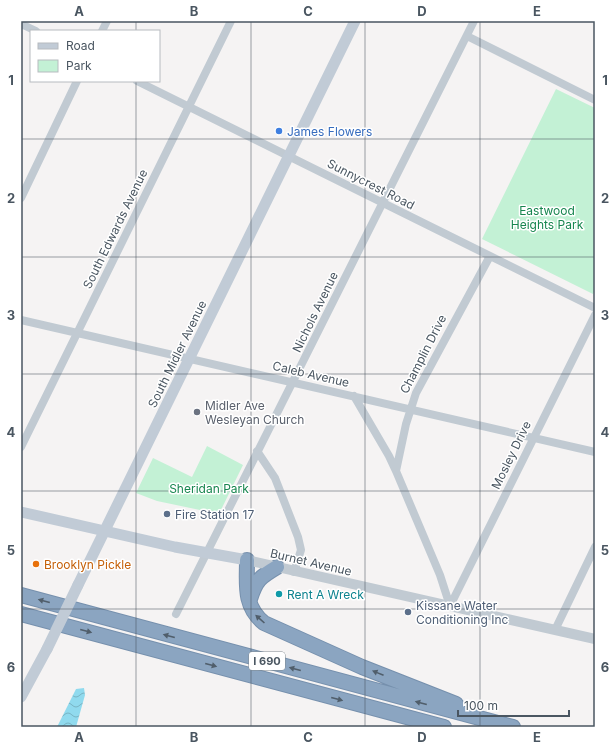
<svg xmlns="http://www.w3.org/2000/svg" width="616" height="748" font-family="Inter,sans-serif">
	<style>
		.park { fill: #c3f1d5 }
		.water { fill: url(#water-waves) }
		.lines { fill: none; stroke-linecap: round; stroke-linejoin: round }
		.motorway-casing { stroke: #7690ad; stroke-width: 16 }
		.minor { stroke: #c1cad2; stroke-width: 8 }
		.tertiary { stroke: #c1cad2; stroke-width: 10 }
		.secondary { stroke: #c1cbd6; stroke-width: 11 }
		.motorway { stroke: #8ba5c1; stroke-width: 14 }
		.secondary-bridge { stroke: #c1cbd6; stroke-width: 11 }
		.oneway { fill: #505e6b }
		.grid { fill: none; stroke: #4a5661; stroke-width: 1; stroke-opacity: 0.55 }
		.shop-dot { fill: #3f7fe0; stroke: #fff; stroke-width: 1.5 }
		.worship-dot { fill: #6b7280; stroke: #fff; stroke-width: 1.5 }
		.service-dot { fill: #5c6f8a; stroke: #fff; stroke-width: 1.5 }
		.food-dot { fill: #e8710a; stroke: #fff; stroke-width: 1.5 }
		.culture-dot { fill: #0f9aa8; stroke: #fff; stroke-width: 1.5 }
		.labels { text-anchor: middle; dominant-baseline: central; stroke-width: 3; stroke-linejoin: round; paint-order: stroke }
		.shield { fill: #fff; stroke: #808990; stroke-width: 1 }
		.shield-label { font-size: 11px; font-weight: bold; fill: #4a5661 }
		.shop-label { font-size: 12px; fill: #366cbe; stroke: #fff; text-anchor: start }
		.street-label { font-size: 12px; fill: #4a5661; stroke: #fff }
		.park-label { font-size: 12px; fill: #17864f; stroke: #fff }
		.worship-label { font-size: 12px; fill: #5b616d; stroke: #fff; text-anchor: start }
		.service-label { font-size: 12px; fill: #4e5e75; stroke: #fff; text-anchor: start }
		.food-label { font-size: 12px; fill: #c56008; stroke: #fff; text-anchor: start }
		.culture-label { font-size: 12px; fill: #0d838f; stroke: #fff; text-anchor: start }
		.neatline { fill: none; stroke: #4a5661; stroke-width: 1.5 }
		.grid-label { font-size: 13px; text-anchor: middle; font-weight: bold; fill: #4a5661 }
	</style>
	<defs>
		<pattern id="water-waves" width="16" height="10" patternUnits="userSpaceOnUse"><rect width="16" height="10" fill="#90daee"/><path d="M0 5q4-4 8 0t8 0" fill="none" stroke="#78b4c4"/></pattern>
	</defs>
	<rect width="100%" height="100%" fill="#f5f3f3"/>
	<!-- park -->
	<path class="park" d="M556 89 595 108V290L593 294 482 239Z
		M207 446 243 465 219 514 157 501 136 493 153 458 192 477Z"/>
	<!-- water -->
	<path class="water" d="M84 688 85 695 76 727H57L76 689Z"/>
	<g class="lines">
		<!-- motorway casing -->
		<g class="motorway-casing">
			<path id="motorway" d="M247 560C247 584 243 606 264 623L362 667 456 704
				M21 595 513 727
				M250 599C256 580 260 577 277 567
				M21 614 444 727"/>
		</g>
		<!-- minor -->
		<path class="minor" d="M21 24 36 31
			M102 31 107 21
			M467 36 595 100
			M137 81 595 308
			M21 198 77 81
			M21 320 595 452
			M354 396 389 456 396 471
			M21 447 231 21
			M257 451 275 478 298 537 301 550 294 572
			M450 606 440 575 396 471 406 424 416 393 490 256
			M450 606 595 315
			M176 614 474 21
			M555 630 595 547"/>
		<!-- tertiary -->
		<path class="tertiary" d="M247 560 595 639"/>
		<!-- secondary -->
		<path class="secondary" d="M21 512 175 547 247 560
			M78 585 355 21
			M21 697 47 649"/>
		<!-- motorway -->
		<use href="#motorway" class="motorway"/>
		<!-- secondary-bridge -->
		<path class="secondary-bridge" d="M47 649 78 585"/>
	</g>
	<!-- one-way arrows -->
	<defs><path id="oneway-solid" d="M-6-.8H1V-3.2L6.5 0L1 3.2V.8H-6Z"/></defs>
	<g class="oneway">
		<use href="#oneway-solid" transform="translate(44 601) rotate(-165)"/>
		<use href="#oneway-solid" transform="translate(260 619) rotate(-138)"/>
		<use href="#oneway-solid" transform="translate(86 631) rotate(15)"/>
		<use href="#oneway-solid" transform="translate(169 636) rotate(-165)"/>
		<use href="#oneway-solid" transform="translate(211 665) rotate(15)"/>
		<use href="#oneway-solid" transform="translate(295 669) rotate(-165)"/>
		<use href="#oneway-solid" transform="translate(378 673) rotate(-158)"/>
		<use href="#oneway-solid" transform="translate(337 699) rotate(15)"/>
		<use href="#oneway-solid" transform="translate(421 703) rotate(-165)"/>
	</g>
	<!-- grid -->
	<path class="grid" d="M136 21V31M251 21V727M365 21V727M480 21V727M136 81V727M21 139H595M21 257H595M21 374H595M21 491H595M21 609H595"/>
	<!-- markers -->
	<circle class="shop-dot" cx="279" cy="131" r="4"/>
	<circle class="worship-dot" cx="197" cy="412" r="4"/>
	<g class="service-dot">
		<circle cx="167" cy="514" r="4"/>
		<circle cx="408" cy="612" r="4"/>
	</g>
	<circle class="food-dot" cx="36" cy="564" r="4"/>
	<circle class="culture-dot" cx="279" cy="594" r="4"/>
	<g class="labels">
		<!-- shield labels -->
		<rect class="shield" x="249" y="652" width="36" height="18" rx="3"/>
		<g class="shield-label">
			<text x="267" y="661">I 690</text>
		</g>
		<!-- shop labels -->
		<g class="shop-label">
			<text x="287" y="131">James Flowers</text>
		</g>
		<!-- street labels -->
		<g class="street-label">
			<text transform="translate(371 184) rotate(27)">Sunnycrest Road</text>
			<text transform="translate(115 229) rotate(-64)">South Edwards Avenue</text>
			<text transform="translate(315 312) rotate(-64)">Nichols Avenue</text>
			<text transform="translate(177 354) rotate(-64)">South Midler Avenue</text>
			<text transform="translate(423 354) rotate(-63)">Champlin Drive</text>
			<text transform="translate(311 374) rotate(13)">Caleb Avenue</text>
			<text transform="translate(511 455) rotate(-64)">Mosley Drive</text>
			<text transform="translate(311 562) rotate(13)">Burnet Avenue</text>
		</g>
		<!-- park labels -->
		<g class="park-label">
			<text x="547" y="210">Eastwood<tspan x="547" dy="14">Heights Park</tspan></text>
			<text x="209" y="488">Sheridan Park</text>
		</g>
		<!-- worship labels -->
		<g class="worship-label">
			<text x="205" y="405">Midler Ave<tspan x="205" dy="14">Wesleyan Church</tspan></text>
		</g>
		<!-- service labels -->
		<g class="service-label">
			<text x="175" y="514">Fire Station 17</text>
			<text x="416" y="605">Kissane Water<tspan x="416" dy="14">Conditioning Inc</tspan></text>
		</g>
		<!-- food labels -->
		<g class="food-label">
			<text x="44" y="564">Brooklyn Pickle</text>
		</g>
		<!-- culture labels -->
		<g class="culture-label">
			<text x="287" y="594">Rent A Wreck</text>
		</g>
	</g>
	<!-- border -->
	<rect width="616" height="748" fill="none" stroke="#ffffff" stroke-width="44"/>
	<!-- legend -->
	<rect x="30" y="30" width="130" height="52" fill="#ffffff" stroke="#b7bbc0"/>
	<rect x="38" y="43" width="20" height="6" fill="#c1cbd6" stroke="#b7bbc0"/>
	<text x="66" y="50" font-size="12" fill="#4a5661">Road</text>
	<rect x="38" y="60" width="20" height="12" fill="#c3f1d5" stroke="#b7bbc0"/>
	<text x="66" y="70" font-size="12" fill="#4a5661">Park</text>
	<!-- scale -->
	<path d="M458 710v6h111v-6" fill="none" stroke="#4a5661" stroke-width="2"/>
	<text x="464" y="710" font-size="12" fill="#4a5661" stroke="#ffffff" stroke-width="3" paint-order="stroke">100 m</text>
	<rect x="22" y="22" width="572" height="704" class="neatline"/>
	<g class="grid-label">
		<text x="79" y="16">A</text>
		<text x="194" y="16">B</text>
		<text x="308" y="16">C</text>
		<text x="422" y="16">D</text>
		<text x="537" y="16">E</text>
		<text x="11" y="85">1</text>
		<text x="605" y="85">1</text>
		<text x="11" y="203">2</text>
		<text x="605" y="203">2</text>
		<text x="11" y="320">3</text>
		<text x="605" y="320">3</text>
		<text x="11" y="437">4</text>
		<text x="605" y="437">4</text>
		<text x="11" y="555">5</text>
		<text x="605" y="555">5</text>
		<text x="11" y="672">6</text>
		<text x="605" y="672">6</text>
		<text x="79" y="742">A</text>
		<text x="194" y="742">B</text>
		<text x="308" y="742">C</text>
		<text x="422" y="742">D</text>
		<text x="537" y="742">E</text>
	</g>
</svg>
